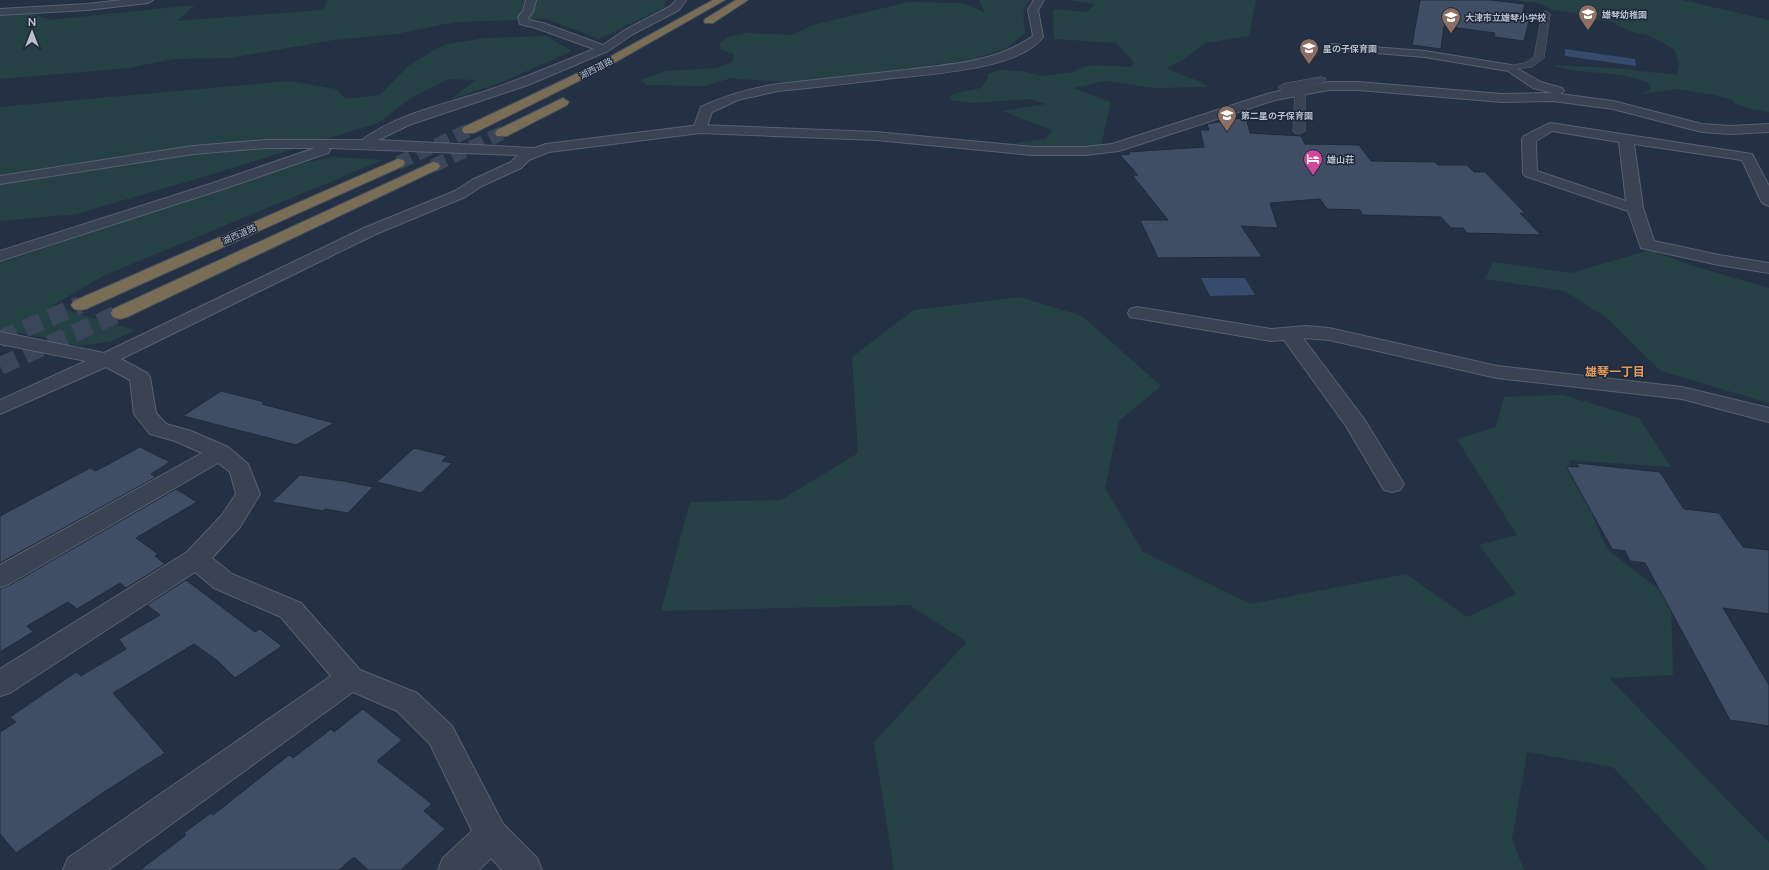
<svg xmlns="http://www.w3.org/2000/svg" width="1769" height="870" font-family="Figtree,'Noto Sans JP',sans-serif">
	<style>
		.green { fill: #264145 }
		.water { fill: #364b6d }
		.building { fill: #404e65; stroke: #1f2a3b }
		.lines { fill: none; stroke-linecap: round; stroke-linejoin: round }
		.motorway-tunnel-far1 { stroke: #3a4659; stroke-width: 14; stroke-dasharray: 14 7; stroke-linecap: butt }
		.motorway-tunnel { stroke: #3a4659; stroke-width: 18; stroke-dasharray: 18 9; stroke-linecap: butt }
		.service-casing { stroke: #576171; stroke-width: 1 }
		.minor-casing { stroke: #576171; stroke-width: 2 }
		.tertiary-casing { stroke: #576171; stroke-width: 2 }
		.motorway-casing { stroke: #434e5e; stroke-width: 2 }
		.service { fill: #394354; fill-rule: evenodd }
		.minor { fill: #394354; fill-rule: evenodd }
		.tertiary { fill: #394354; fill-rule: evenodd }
		.motorway { fill: #7a6d55; fill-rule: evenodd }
		.labels { text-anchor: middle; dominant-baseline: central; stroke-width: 3; stroke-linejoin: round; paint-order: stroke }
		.far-poi-label { font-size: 9px; font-weight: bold; fill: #b6becd; stroke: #1d2839; text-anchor: start }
		.far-street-label { font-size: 9px; fill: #b6becd; stroke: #1d2839 }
		.neighbourhood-label { font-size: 12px; font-weight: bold; fill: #e09a5e; stroke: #1d2839 }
	</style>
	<rect width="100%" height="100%" fill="#243144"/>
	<!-- green -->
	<path class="green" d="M328 0H667L663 8 599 39 547 19 455 22 396 34 334 40 230 58 174 59 128 68 0 79V16L33 14 50 20 195 5 177 21 323 10Z
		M979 0H1030C1019 10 1025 20 1025 33L1005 49 973 59 869 74 814 80 779 82 731 78 705 86 647 85 641 80 666 71 717 68 732 62 734 54 721 50 719 43 728 37 748 33 792 35 813 25 909 2 959 3 969 5 985 13Z
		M1069 0H1256L1249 36 1205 43 1184 59 1167 68C1180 77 1197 77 1208 87L1155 88 1106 81 1073 88 1111 102 1101 145C1072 148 1042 152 1014 143L1046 139 1052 130 1002 111 1046 104 1030 99 974 103 950 100 952 94 981 88 987 80 988 74 1000 70 1020 71 1042 76 1073 72 1080 68 1093 65 1131 67 1134 62 1116 43 1054 39 1053 9 1087 12 1095 4Z
		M1514 0H1682L1769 20V112L1752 109 1736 104 1732 100 1714 95 1677 89 1643 94 1651 89 1650 84C1619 68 1584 77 1552 65L1612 68 1677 75 1679 64 1675 50 1651 36 1632 32 1610 21 1597 20 1576 13 1553 10 1538 3Z
		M546 36 572 51 500 83 451 99 476 80 449 79 412 97 378 123 203 177 76 214 0 221V107L289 81 336 89 345 99 380 95 408 66 443 45 485 38Z
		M334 157 383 160 103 276 52 306 135 330 112 341 80 346 0 328V263L303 163Z
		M1650 250 1696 267 1769 288V403L1661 371 1607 318 1565 291 1485 279 1493 262 1571 273Z
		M1020 297 1082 316 1161 386 1119 421 1105 488 1143 552 1251 604 1406 574 1467 617 1516 594 1479 545 1517 535 1457 439 1496 427 1504 397 1563 395 1639 418 1671 467 1569 460 1607 549 1671 599 1673 675 1609 678 1769 843V870H1708L1613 767 1527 752 1512 839 1524 870H894L874 742 967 642 909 605 661 611 690 502 781 500 858 453 852 357 914 310Z"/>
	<!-- water -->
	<path class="water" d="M1565 49 1635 59 1636 66 1565 56Z
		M1201 278H1245L1255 295 1210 296Z"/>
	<!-- building -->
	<path class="building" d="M1420 0H1491L1525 4 1523 12 1531 13 1524 41 1494 37 1495 33 1444 26 1441 49 1412 45Z
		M1246 117 1250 133 1301 136 1305 144 1359 145 1371 161 1435 162 1438 165H1467L1474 172H1485L1526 214 1520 213 1541 235 1467 233 1463 228H1451L1441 217 1363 215 1360 210 1327 209 1320 199 1270 203 1278 228 1241 226 1262 257 1158 258 1140 220H1168L1133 176 1138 175 1120 155 1130 154 1128 152 1204 147 1200 130H1209L1207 124Z
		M221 391 265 402 262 404 334 423 296 445 183 416Z
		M140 447 170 462 151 474 156 477 0 563V516L90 468 96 471Z
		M414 448 447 456 442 461 452 463 421 493 377 482Z
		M1576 463 1660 472 1684 509 1719 513 1743 547 1769 550V614L1723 608 1769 685V726L1730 720 1645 563 1630 561 1625 551 1612 549 1566 466 1579 467Z
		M300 475 343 481 373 487 348 513 325 509 323 511 272 502Z
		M176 489 197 502 136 538 158 554 155 556 165 564 126 588 120 583 77 609 68 602 27 626 33 632 0 652V588L10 585Z
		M186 580 255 632 260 629 282 646 235 678 218 661 194 644 113 693 165 753 104 792 16 853 0 834V732L16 722 10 717 76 672 81 676 126 649 119 639 160 615 147 605Z
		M363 709 402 740 377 761 432 804 424 811 445 829 401 870H368L354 857 339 870H140L186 835 184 833 211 813 213 815 289 755 293 758 331 729 334 732Z"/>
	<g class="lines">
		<!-- motorway-tunnel-far1 -->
		<path class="motorway-tunnel-far1" d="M398 163 469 130
			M433 166 502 133"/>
		<!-- motorway-tunnel -->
		<path class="motorway-tunnel" d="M0 339 80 305
			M0 366 120 313"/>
		<!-- service casing -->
		<g class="service-casing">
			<path id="service" d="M1546 11 1550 14 1544 58 1532 67 1507 70 1506 68 1507 66 1525 63 1534 57 1542 14Z
				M1321 77 1325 78 1326 80 1325 82 1300 87 1305 90V131L1299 134 1295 133 1293 131 1295 93C1289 97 1282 92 1278 87L1283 84Z"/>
		</g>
		<!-- minor casing -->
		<g class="minor-casing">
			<path id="minor" d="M122 0H153L148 3 87 10 0 15V9L87 4Z
				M526 0H536L533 12 528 18 529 20 543 23 603 45 625 30 671 6 676 0H686L679 10 633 34 608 51 528 85 409 125 378 140 534 148 546 144 700 125 876 132 1033 147H1085L1112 144 1267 94 1300 86 1329 82H1358L1502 94 1553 93 1533 88 1508 71 1425 57 1328 49 1326 47 1328 45 1332 44 1425 51 1511 65 1541 82 1562 88 1564 91 1560 94 1613 101 1702 124 1730 126 1769 124V132L1730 134 1702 132 1613 109 1553 101 1502 102 1358 90H1329L1275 100 1119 151 1085 155H1033L876 140 700 133 549 152 529 160 521 168 482 186 465 197 376 234 121 359 147 373 150 377 156 413 166 424 191 431 228 447 248 464 260 494 240 527 212 558 232 574 301 603 360 670 417 693 452 726 503 824 537 858 542 870H502L491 858 479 870H438L443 858 472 831 430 744 397 711 353 692 108 870H63L68 858 331 676 281 617 214 588 195 572 10 693 0 696V669L187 552 222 515 236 494 230 472 218 463 9 584 0 587V565L202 453 175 441 150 434 134 414 130 380 106 367 0 414V400L86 361 0 344V332L104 353 364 228 455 191 472 180 511 162 518 155 329 148 330 150 328 153 220 190 0 261V251L210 184 315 148H266L193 154 0 184V176L193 146 266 140H362C398 113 447 104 489 90 525 78 559 63 594 49L536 28 520 24 518 17 523 11Z
				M1550 123 1752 154 1769 186V206L1764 204 1761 201 1742 160 1634 144 1643 208 1654 241 1719 255 1769 263V273L1719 265 1641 248 1628 211 1525 176 1523 173 1522 139 1524 136ZM1552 131 1619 142 1626 201 1537 171 1536 141Z
				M1137 307 1271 329 1306 326 1329 328 1497 366 1682 387 1769 408V422L1682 399 1497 378 1329 340 1303 338 1364 419 1404 484 1400 490 1392 492 1384 490 1346 426 1284 340 1271 341 1130 317 1128 313 1130 309Z"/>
		</g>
		<!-- tertiary casing -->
		<g class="tertiary-casing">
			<path id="tertiary" d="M1034 0H1044L1038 10 1043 37C1020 69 931 74 893 78 855 83 816 87 778 91L738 100 712 112 705 132H695L693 129 701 107C726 95 751 88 778 84 820 79 863 75 905 70 949 64 995 63 1033 36L1028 10Z"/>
		</g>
		<!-- motorway casing -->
		<g class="motorway-casing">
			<path id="motorway" d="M713 0H725L605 68 474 133H464L462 130 464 127 597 64Z
				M736 0H748L713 23H705L704 21 705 19Z
				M563 98 569 102 567 105 507 136H497L495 133 497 130Z
				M398 159 403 160 405 163 403 166 86 309 80 310 74 309 71 305 74 301Z
				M433 162 438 163 440 166 438 169 127 317 120 319 113 317 111 313 113 309Z"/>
		</g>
		<!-- service -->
		<use href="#service" class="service"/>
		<!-- minor -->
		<use href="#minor" class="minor"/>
		<!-- tertiary -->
		<use href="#tertiary" class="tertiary"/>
		<!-- motorway -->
		<use href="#motorway" class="motorway"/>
	</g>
	<!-- icons -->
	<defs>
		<g id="school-pin" transform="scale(1)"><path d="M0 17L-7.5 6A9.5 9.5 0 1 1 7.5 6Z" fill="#8d6e63" stroke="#1d2839"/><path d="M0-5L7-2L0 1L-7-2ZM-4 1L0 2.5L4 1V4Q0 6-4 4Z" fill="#fff"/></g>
		<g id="hotel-pin" transform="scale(1)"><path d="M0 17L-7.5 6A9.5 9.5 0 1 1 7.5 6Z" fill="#d1479c" stroke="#1d2839"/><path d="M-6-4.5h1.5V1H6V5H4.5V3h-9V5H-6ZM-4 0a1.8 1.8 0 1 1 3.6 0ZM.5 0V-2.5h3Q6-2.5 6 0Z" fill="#fff"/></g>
	</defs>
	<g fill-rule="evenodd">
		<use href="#school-pin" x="1588" y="14"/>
		<use href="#school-pin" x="1451" y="17"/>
		<use href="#school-pin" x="1309" y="48"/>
		<use href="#school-pin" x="1227" y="115"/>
		<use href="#hotel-pin" x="1313" y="159"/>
	</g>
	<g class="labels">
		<!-- far-poi labels -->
		<g class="far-poi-label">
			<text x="1602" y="14">雄琴幼稚園</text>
			<text x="1465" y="17">大津市立雄琴小学校</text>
			<text x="1323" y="48">星の子保育園</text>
			<text x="1241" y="115">第二星の子保育園</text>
			<text x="1327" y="159">雄山荘</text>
		</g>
		<!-- far-street labels -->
		<g class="far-street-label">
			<text transform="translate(596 68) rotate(-27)">湖西道路</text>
			<text transform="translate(239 234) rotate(-24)">湖西道路</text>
		</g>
		<!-- neighbourhood labels -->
		<g class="neighbourhood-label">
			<text x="1615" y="372">雄琴一丁目</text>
		</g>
	</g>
	<!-- north arrow -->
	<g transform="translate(32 32)" stroke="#1d2839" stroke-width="3" paint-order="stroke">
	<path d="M0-3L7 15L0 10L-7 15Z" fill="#b6becd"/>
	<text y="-6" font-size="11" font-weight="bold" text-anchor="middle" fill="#b6becd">N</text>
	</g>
</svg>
